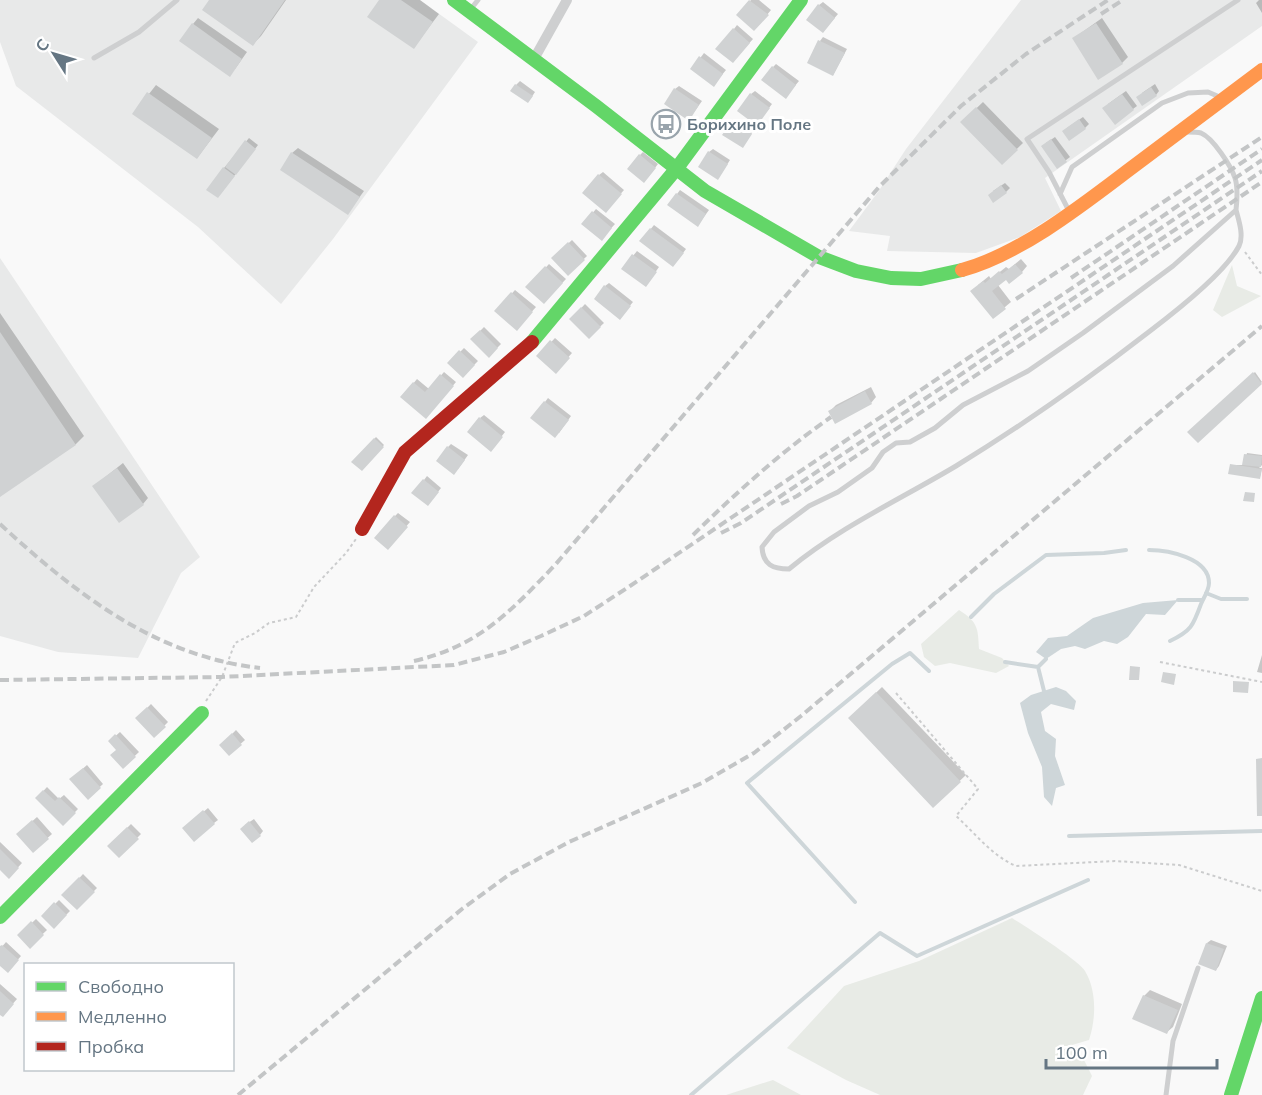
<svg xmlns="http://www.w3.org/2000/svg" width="1262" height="1095" font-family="Mulish,sans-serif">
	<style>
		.built { fill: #e8e9e9 }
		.green { fill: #e8ebe6 }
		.water { fill: #ced6d9 }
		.shadow { fill: #0003 }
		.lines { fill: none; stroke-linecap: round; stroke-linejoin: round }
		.stream { stroke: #ced6d9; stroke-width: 4 }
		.building { fill: #d0d2d3 }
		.path { stroke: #cbcccd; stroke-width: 2; stroke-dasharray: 3 3; stroke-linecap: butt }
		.lane { stroke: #cecfd0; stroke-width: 5 }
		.street { stroke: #cecfd0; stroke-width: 10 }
		.fast { stroke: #63d668; stroke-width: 14 }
		.slow { stroke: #ff974d; stroke-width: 14 }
		.jam { stroke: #b3261e; stroke-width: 14 }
		.rail { stroke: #c3c5c6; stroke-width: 4; stroke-dasharray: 9 4.5; stroke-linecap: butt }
		.labels { text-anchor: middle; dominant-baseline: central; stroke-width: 6; stroke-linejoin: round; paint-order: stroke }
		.poi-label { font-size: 16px; font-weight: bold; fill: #657683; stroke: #fff; text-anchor: start }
	</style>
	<rect width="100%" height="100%" fill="#f9f9f9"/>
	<!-- built -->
	<path class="built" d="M0 0H420L478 42 333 239 281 304 198 227 16 86 0 42Z
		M1021 0H1262V26L1045 178 1061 211 1020 237 976 253 887 251 890 236 849 231 878 192 906 149Z
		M0 258 200 557 181 573 138 658 58 652 0 636Z"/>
	<!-- green -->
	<path class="green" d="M1232 265 1237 286 1261 296 1222 317 1213 310Z
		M959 610C978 622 978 628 979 649L1002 658 1009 666 996 673 950 663 935 666 924 657 921 644Z
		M1012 918C1025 926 1081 962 1085 971 1097 991 1096 1019 1089 1040L1072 1045 1082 1056 1092 1076 1083 1095H880L846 1080 787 1048 844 986 919 961Z
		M773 1080 801 1095H726Z"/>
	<!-- water -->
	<path class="water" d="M1178 600 1165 615 1146 614 1128 637 1117 644 1104 641 1085 649 1075 646 1061 649 1046 659 1036 652 1048 638 1067 636 1093 618 1143 603Z
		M1056 687 1066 691 1076 701 1074 710 1051 704 1041 712 1045 731 1056 739 1055 756 1065 785 1056 788 1052 806 1044 797 1042 767 1028 733 1020 703 1031 695Z"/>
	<!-- shadow -->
	<path class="shadow" d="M211 0H286L261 36 253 44Z
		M380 0H420L439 14 414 47Z
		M751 0H759L771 10 758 26 738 15Z
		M1259 0H1262V13L1256 3Z
		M823 2 838 14 826 28 819 5Z
		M198 18 247 52 235 69 193 24Z
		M1102 18 1128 57 1122 63 1074 38Z
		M737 25 753 39 736 58 734 29Z
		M823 37 847 49 833 75 820 41Z
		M704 53 726 70 717 81 692 69Z
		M776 64 799 81 789 93 773 67Z
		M520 81 535 92 531 98 516 85Z
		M1155 84 1159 91 1156 95 1142 93Z
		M156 85 219 129 197 158 134 113Z
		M679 86 702 101 692 115 675 89Z
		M755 91 772 104 760 120 751 94Z
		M1126 91 1137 106 1133 109 1108 104Z
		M983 102 1023 143 1002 163 962 122Z
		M1083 117 1089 124 1085 128H1067Z
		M736 119 754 130 743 146 725 135Z
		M1055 137 1070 157 1057 167 1046 143Z
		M249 138 258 145 221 193 224 168Z
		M298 148 364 191 348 213 292 153Z
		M713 149 730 160 721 174 709 152Z
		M643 152 658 164 648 177 640 155Z
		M603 172 624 190 609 207 599 175Z
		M1005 183 1010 188 1006 192 993 191Z
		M680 190 709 210 701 221 677 194Z
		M596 209 615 224 605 235 583 224Z
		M654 225 686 249 677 261 641 241Z
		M572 240 587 256 568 274 553 258Z
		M637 251 659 267 649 281 623 268Z
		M1021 259 1027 266 1022 272 1006 278 998 285 1011 302 993 317 978 285 989 276 991 279 1006 267 1009 269Z
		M549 264 566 279 544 302 528 287Z
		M609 283 633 302 623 314 605 286Z
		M515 290 536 307 520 325 496 311Z
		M585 304 604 323 589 337 571 319Z
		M0 313 84 436 76 444 0 495Z
		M484 327 501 344 489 356 472 339Z
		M555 338 572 353 556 371 538 356Z
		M464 348 478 361 463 376 449 363Z
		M444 372 456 382 429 414 402 397 417 379 429 389Z
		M1255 372 1262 382 1198 441 1189 432Z
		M871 387 876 397 871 403 830 411 836 405Z
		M548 398 571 416 559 433 545 402Z
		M484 415 505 432 494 446 480 418Z
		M376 437 384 445 362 469 354 462Z
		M451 444 468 455 458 469 448 447Z
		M1247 453 1262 455V465L1259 468H1262L1260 477 1231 465H1244Z
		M123 463 148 498 143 504 94 486Z
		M427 476 441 488 431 501 424 480Z
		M398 513 410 522 391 544 395 516Z
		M1262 655V673L1257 672Z
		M882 687 966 775 933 806 850 718Z
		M151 704 168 722 154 736 137 718Z
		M236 730 245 740 229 754 221 745Z
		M120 732 139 752 123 767 118 750 110 741Z
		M87 765 103 784 88 798 71 779Z
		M47 787 59 799 64 795 78 809 63 824 37 798Z
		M208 808 218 820 214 823 188 825Z
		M37 817 52 834 33 851 18 834Z
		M254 819 263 831 260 835 245 825Z
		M131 824 141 834 119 856 109 846Z
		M0 842 22 863 9 877 0 868Z
		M83 874 97 888 77 908 64 895Z
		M59 900 70 911 54 927 43 916Z
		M36 919 47 930 30 946 19 935Z
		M1211 940 1227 946 1219 966 1216 970 1207 943Z
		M6 942 21 956 8 971 0 964V949Z
		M0 984 17 999 3 1015 0 1013Z
		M1150 990 1182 1004 1173 1027 1167 1032 1144 996Z"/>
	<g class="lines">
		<!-- stream -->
		<path class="stream" d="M1149 550C1168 550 1209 558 1209 583 1209 590 1204 597 1201 604 1193 626 1191 631 1170 641
			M1206 593 1221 599H1247
			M1178 600H1203
			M971 617 994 594 1046 555 1104 553 1126 550
			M1005 662 1038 667 1046 659
			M1038 667 1044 691
			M1069 836 1262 831
			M855 902 747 783 892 664 910 653 929 671
			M691 1095 880 933 917 956 1088 880"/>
	</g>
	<!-- building -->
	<path class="building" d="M209 0H285L253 46 202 10Z
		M379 0H401L433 22 414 49 367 17Z
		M749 0 769 15 754 31 736 15Z
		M818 4 835 18 823 33 806 20Z
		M192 23 242 59 230 77 179 41Z
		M1096 23 1123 64 1098 80 1072 38Z
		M733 28 750 43 733 63 715 49Z
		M818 40 845 53 833 76 807 63Z
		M699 56 723 74 714 87 690 69Z
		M772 66 796 85 786 99 761 80Z
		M515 84 533 96 528 103 510 91Z
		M1151 87 1157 96 1142 106 1136 97Z
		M674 88 699 105 689 121 664 104Z
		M147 92 212 138 197 159 132 114Z
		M750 93 770 108 757 126 737 111Z
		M1122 94 1134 110 1115 125 1102 108Z
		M976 107 1018 150 1002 165 960 122Z
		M1079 119 1086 129 1069 141 1062 131Z
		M731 122 752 134 743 148 722 135Z
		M1051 139 1067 162 1057 169 1041 146Z
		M245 140 256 149 236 175 225 167Z
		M708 151 728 164 718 180 698 167Z
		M291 152 360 197 348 215 280 170Z
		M639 154 656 168 644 183 627 169Z
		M223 167 235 176 218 198 206 190Z
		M598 174 622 194 606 213 582 193Z
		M1001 185 1007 193 993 203 988 195Z
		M676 193 706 214 698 227 667 205Z
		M592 211 612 228 602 241 581 224Z
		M650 228 684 253 673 267 639 241Z
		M568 242 585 260 568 276 551 258Z
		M632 254 657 272 646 287 621 269Z
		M1015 264 1023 273 1009 284 1006 280 992 291 1006 309 993 319 970 291 983 281 985 283 999 271 1002 274Z
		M545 266 563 283 544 304 525 287Z
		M604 285 631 306 620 320 594 299Z
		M511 292 533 312 517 331 494 311Z
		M581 307 601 327 589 339 569 319Z
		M480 330 498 348 489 358 470 339Z
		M0 332 76 445 0 497Z
		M550 340 570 358 556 374 536 356Z
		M459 350 475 365 463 378 447 363Z
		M1253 372 1262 384 1198 443 1187 432Z
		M440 374 454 386 426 419 400 397 413 382 425 392Z
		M865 391 872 404 835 424 828 411Z
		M544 401 569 420 555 438 530 418Z
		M479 417 503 437 491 452 467 432Z
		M374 438 384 447 362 471 351 462Z
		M447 446 465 460 454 475 436 461Z
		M1244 454 1262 456 1261 467 1242 465Z
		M1230 464 1262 469 1260 479 1228 474Z
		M117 468 144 505 119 523 92 486Z
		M423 479 439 492 428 506 411 493Z
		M1245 492 1255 493 1254 502 1243 501Z
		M394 515 408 527 388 550 374 538Z
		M1130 666 1140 667 1139 680H1129Z
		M1163 672 1176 674 1174 685 1161 682Z
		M1233 681 1249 682 1248 693 1233 692Z
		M876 692 961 782 933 808 848 718Z
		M147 707 166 727 154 738 135 718Z
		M232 733 242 745 229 756 219 745Z
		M115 734 136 757 123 769 110 755 116 750 108 741Z
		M1262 758V816H1257L1256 759Z
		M83 768 101 788 88 800 69 779Z
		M43 790 55 801 59 797 76 813 63 826 35 798Z
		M203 810 215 824 194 842 182 828Z
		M32 820 49 839 33 853 16 834Z
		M249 821 261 836 252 843 240 829Z
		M127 827 139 839 119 858 107 846Z
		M0 849 19 868 9 879 0 870Z
		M79 877 95 892 77 910 61 895Z
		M54 902 67 915 54 929 41 916Z
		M31 921 44 935 30 949 17 935Z
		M1206 943 1224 949 1216 971 1198 964Z
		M2 945 19 960 8 973 0 966V946Z
		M0 991 14 1004 3 1017 0 1015Z
		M1143 995 1178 1010 1167 1034 1132 1019Z"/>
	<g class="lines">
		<!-- path -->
		<path class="path" d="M1245 252 1262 275
			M1160 662 1262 682
			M896 693 978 789 956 816C975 833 992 856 1016 866L1115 861 1179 865 1262 891
			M206 701 222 677 235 643 255 633 269 623 296 617 314 587 346 553 356 539"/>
		<!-- lane -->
		<path class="lane" d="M470 10 478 0
			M94 58 139 32 177 0
			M1187 132C1191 132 1197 132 1201 133 1213 138 1231 166 1235 178 1238 187 1237 201 1236 210L1173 266 1083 333 1028 371 963 405 935 428 910 442 896 443 883 452 872 468 838 492 809 506 774 532 762 547C763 565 773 569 789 569 840 527 899 500 956 466 1023 425 1088 379 1150 331 1175 312 1225 273 1239 246 1244 236 1239 221 1236 210
			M1060 194 1072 167 1162 103 1188 93 1208 92 1222 98
			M1069 211 1049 172 1027 139 1238 0
			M1166 1095 1173 1041 1198 968"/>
		<!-- street -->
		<path class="street" d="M534 59 567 0"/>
		<!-- fast -->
		<path class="fast" d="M454 0 596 106 705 191 819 257 856 271 891 278 921 279 962 270
			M532 342 677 168 801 0
			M0 917 202 713
			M1231 1095 1262 998"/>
		<!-- slow -->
		<path class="slow" d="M962 270C1018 255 1080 207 1126 172 1172 138 1217 104 1262 70"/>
		<!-- jam -->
		<path class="jam" d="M362 529 405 452 532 342"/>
		<!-- rail -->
		<path class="rail" d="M1101 14 1123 0
			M1071 278 1262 149
			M1016 299 1262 137
			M781 504 797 496 1262 182
			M0 524C76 594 155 656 260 668
			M721 533 741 523 1262 171
			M693 535C737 492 781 452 831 417
			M414 661C479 646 510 612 555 565L879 187 961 106 1026 54 1108 0
			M0 680 222 677 454 665 504 652 541 636 584 616 630 586 1262 160
			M238 1095 462 909 510 874 569 842 702 783 754 753 801 716 1262 326"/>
	</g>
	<!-- icons -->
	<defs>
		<g id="bus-ring" transform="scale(1.5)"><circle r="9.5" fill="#fff" stroke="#99a4ac" stroke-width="1.5"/><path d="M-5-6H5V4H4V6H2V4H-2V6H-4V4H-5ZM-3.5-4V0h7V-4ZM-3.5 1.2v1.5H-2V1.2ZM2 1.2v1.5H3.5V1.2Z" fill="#99a4ac"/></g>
	</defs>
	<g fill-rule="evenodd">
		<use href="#bus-ring" x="666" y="124"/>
	</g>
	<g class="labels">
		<!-- poi labels -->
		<g class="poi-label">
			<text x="687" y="124">Борихино Поле</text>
		</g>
	</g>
	<!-- legend -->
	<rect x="24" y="963" width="210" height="108" fill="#ffffff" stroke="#c1c8cd" stroke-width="1.5"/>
	<rect x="36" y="982" width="30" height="9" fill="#63d668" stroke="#c1c8cd" stroke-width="1.5"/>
	<text x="78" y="993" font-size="18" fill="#657683">Свободно</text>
	<rect x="36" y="1012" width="30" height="9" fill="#ff974d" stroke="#c1c8cd" stroke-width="1.5"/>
	<text x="78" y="1023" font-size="18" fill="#657683">Медленно</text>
	<rect x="36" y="1042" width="30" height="9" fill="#b3261e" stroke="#c1c8cd" stroke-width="1.5"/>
	<text x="78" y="1053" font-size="18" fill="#657683">Пробка</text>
	<!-- north arrow -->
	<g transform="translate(54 54) rotate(307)" stroke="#ffffff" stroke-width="4.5" paint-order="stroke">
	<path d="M0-4.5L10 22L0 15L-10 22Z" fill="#657683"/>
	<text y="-9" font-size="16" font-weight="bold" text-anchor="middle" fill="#657683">С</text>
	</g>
	<!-- scale -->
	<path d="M1046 1059v9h171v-9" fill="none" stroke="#657683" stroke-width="3"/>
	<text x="1055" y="1059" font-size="18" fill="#657683" stroke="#ffffff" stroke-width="4.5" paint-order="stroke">100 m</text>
</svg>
